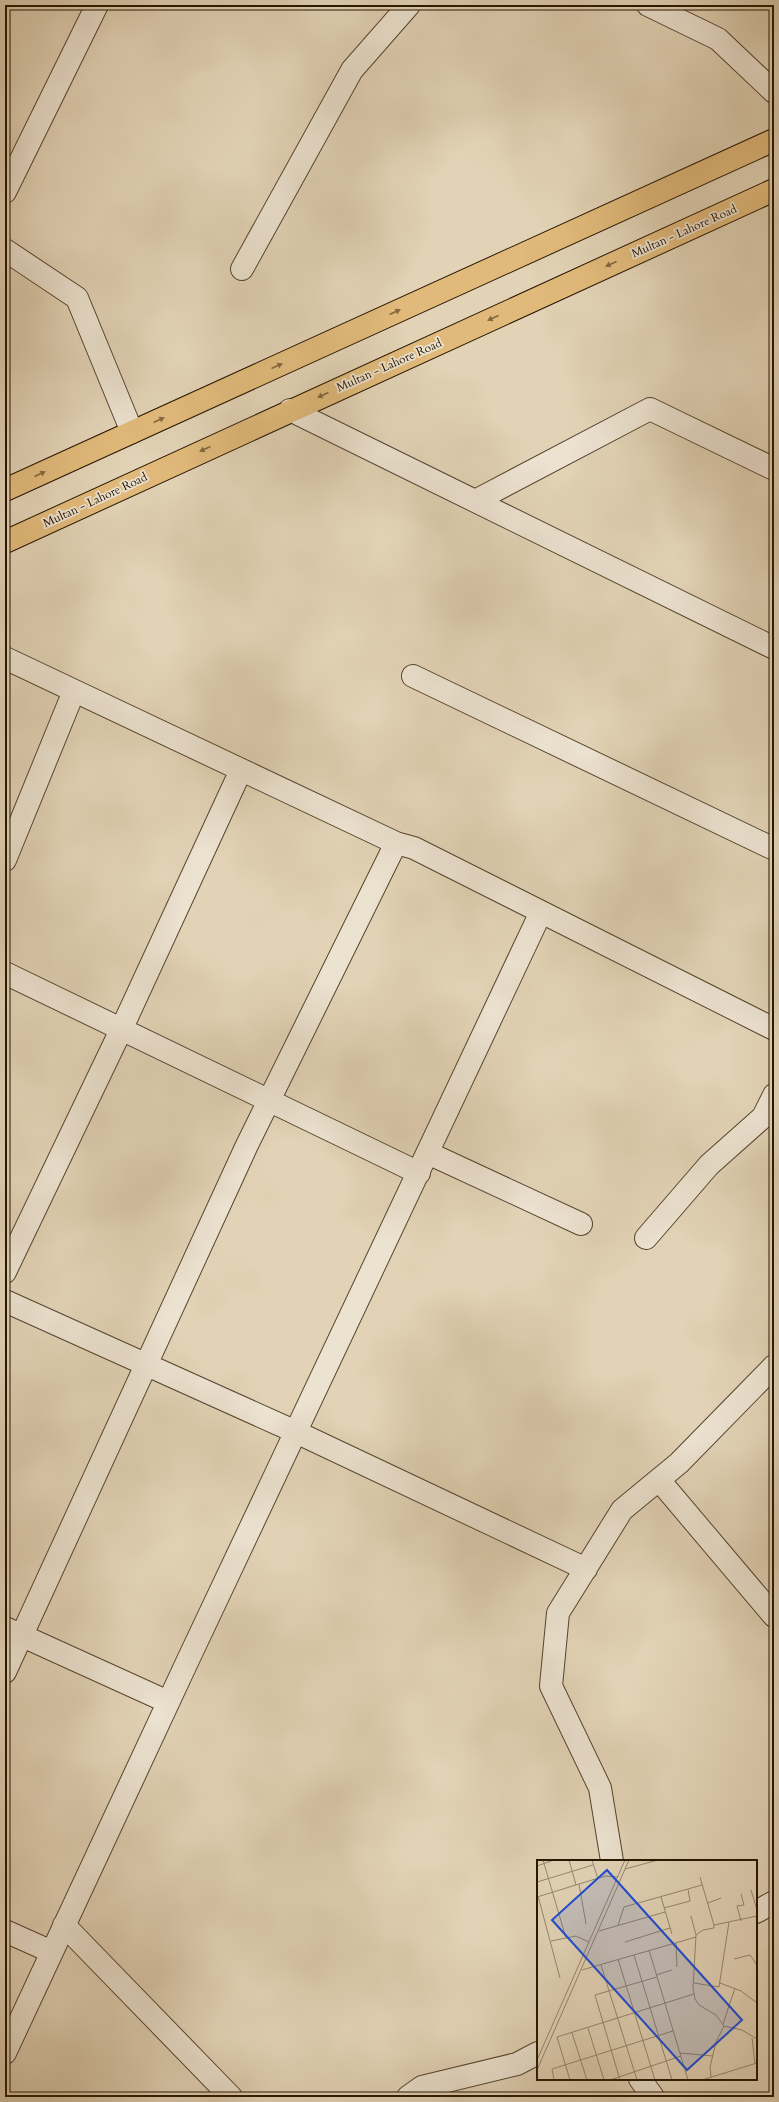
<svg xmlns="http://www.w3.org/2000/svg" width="779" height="2102" font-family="Cardo,serif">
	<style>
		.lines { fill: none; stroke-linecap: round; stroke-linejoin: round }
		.minor-casing { stroke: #55452e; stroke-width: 24 }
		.primary-casing { stroke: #261600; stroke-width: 24 }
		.minor { stroke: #ece2d0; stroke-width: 22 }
		.primary { stroke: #e1ba7b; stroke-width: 22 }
		.oneway { fill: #84683e }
		.labels { text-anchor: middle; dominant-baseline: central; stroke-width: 3.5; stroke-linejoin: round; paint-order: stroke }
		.street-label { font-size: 12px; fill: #261600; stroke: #ece2d0 }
		.inset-road { fill: none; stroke: #97876d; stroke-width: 1 }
		.view { fill: #1d4ed8; fill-opacity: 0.15; stroke: #1d4ed8; stroke-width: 2 }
		.inset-edge { fill: none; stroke: #261600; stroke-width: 2 }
	</style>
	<rect width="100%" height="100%" fill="#e2d3b6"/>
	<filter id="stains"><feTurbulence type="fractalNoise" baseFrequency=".005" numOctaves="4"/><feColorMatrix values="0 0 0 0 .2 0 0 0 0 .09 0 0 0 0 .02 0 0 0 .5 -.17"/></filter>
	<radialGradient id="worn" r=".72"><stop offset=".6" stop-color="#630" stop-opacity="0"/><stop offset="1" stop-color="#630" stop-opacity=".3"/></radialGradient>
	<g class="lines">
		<!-- minor casing -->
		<g class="minor-casing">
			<path id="minor" d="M648 5 718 39 774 92
				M5 192 97 5
				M5 250 77 298 132 432
				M242 269 352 70 409 5
				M290 410 774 648
				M475 501 650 409 774 469
				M5 658 396 843 414 848 774 1029
				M413 676 774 849
				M5 860 74 691
				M5 973 419 1173
				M428 1153 581 1224
				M646 1238 709 1165 763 1117 774 1095
				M5 1272 121 1030 241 770
				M5 1301 296 1432 586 1569
				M659 1480 774 1616
				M5 1628 168 1702
				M5 1672 247 1145 396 843
				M612 1861 600 1788 551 1686 558 1613 622 1510 679 1463 774 1366
				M756 1912 774 1902
				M64 1925 231 2097
				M5 1931 52 1952
				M5 2053 188 1660 541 912
				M640 2079 653 2097
				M408 2097 422 2087 517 2064 538 2053"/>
		</g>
		<!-- primary casing -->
		<g class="primary-casing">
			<path id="primary" d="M5 490 774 140
				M5 542 774 190"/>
		</g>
		<!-- minor -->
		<use href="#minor" class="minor"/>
		<!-- primary -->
		<use href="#primary" class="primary"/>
	</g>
	<!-- one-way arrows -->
	<defs><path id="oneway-solid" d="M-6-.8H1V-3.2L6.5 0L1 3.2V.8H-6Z"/></defs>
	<g class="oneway">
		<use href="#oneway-solid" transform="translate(611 264) rotate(156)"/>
		<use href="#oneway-solid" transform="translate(395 312) rotate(-24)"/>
		<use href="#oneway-solid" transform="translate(493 318) rotate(156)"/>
		<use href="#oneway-solid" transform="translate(277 366) rotate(-24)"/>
		<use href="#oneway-solid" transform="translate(323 395) rotate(156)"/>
		<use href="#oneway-solid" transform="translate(159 420) rotate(-25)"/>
		<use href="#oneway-solid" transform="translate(205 449) rotate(155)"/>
		<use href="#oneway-solid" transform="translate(40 474) rotate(-25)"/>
	</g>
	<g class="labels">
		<!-- street labels -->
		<g class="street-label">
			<text transform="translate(684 231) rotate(-24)">Multan - Lahore Road</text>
			<text transform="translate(389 365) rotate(-24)">Multan - Lahore Road</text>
			<text transform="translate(95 500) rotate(-25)">Multan - Lahore Road</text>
		</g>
	</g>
	<!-- overview -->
	<g transform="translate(537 1860)">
		<rect width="220" height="220" fill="#e2d3b6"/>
		<path class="inset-road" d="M6 0 29 78M32 0 39 25M55 0 61 19M0 6 17 0M88 9 121 0M163 17 177 65M0 22 56 5M42 24 49 64M214 30 220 50M204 34 207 45 200 46 204 61M1 36 23 118M0 37 68 16 80 17M124 37 135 74M171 43 184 38M127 48 153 41 151 29M154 56 159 75M81 65 87 47 165 25M62 71 128 52M14 81 39 76 52 82M88 82 133 68M139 83 140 107M112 90 151 220M97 95 135 220M81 99 118 220M197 99 213 95 220 105M64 105 100 220M45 110 159 77M119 115 135 110M157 123 182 127 192 62M183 123 204 131 220 143M186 164 198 128M187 166 205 170 220 179M51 168 67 220M35 173 50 220M215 178 218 204M143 193 176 196M0 200 88 0M0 210 92 0M174 217 173 207 179 182 187 166 179 155 162 145 158 139 156 128 159 75 166 70 177 68V65L220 56M17 220 15 209 136 171M33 220 20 177 157 134M73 220 144 196M83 220 58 135 120 117M165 220 220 203"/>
		<path class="view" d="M70 10 205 160 150 210 15 60Z"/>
		<rect width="220" height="220" class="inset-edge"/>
	</g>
	<!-- margin -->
	<rect width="779" height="2102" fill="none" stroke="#e2d3b6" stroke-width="20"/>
	<rect x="6" y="6" width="767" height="2090" fill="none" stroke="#261600" stroke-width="2"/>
	<rect x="10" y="10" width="759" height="2082" fill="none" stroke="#261600"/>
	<rect width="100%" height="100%" filter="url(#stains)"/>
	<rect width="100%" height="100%" fill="url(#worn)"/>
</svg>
